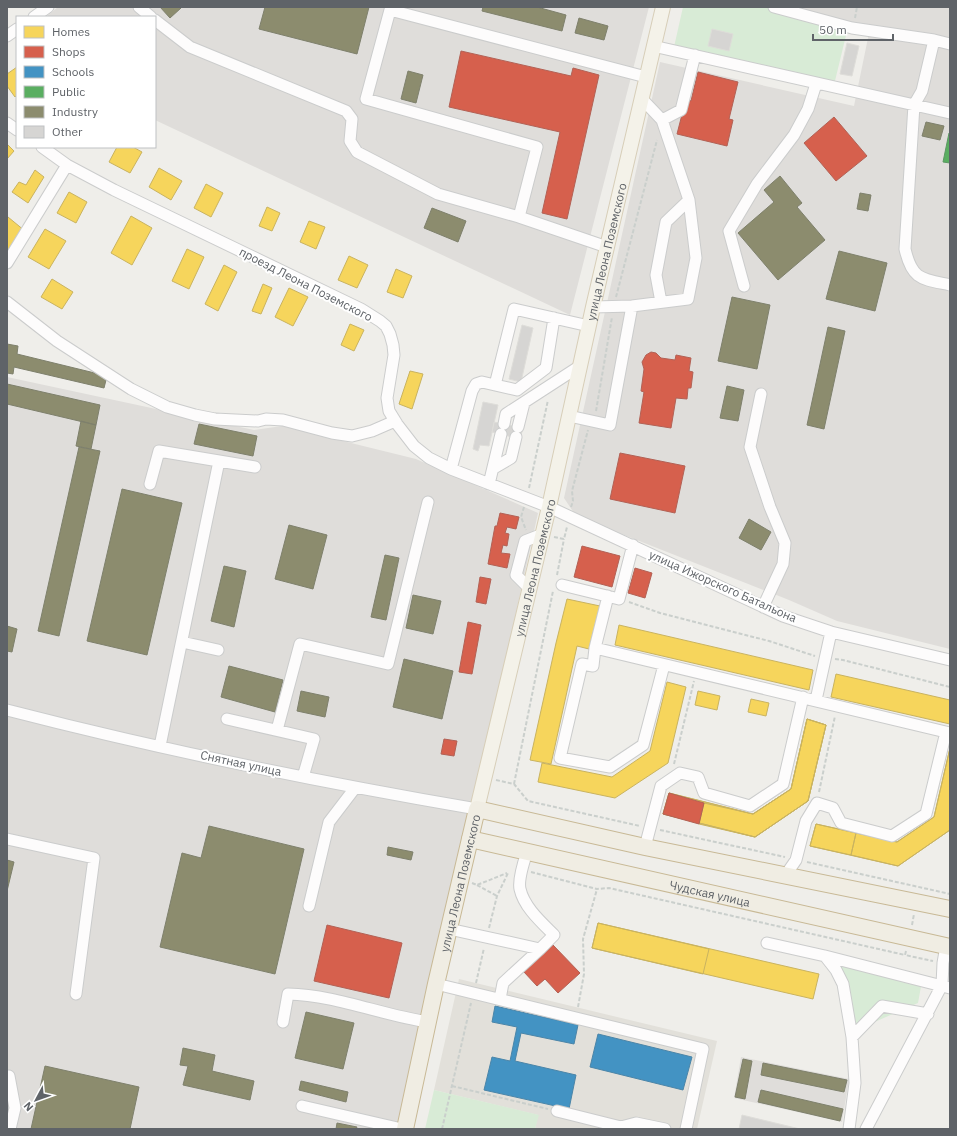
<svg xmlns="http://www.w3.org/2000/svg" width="957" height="1136" font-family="'IBM Plex Sans',sans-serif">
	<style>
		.industrial { fill: #dfddda }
		.education { fill: #e2e0da }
		.green { fill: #d8ebd6 }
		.homes { fill: #f6d55c; stroke: #c9b360 }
		.shops { fill: #d6604d; stroke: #b26155 }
		.schools { fill: #4393c3; stroke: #4b85a8 }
		.public { fill: #5aae61; stroke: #5c9863 }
		.industry { fill: #8c8c6e; stroke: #7e806c }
		.building { fill: #d6d5d3; stroke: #deddd9 }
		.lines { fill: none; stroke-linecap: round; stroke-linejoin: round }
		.minor-casing { stroke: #cbcccc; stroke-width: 13 }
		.major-casing { stroke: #d7ceb8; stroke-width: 16 }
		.highway-casing { stroke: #c8b996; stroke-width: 18 }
		.path { stroke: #cacfcc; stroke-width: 2; stroke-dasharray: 4 2; stroke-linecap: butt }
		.minor { stroke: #fdfcfc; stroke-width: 11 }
		.major { stroke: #f4f2e9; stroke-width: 14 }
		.highway { stroke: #f0ede3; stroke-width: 16 }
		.labels { text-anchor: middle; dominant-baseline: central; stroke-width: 4; stroke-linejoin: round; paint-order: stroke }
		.street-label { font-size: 12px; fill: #5f6368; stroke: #fff }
	</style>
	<rect width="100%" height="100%" fill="#efeeea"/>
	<!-- industrial -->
	<path class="industrial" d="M58 7H649L570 315 155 120V17H46Z
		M762 7H950V649L837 621 789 600 576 516 564 498 660 62 854 106 869 33Z
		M7 377 254 430 282 426 416 459 538 513 402 1129H7Z
		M741 1057 849 1079 842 1122 734 1098Z"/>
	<!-- education -->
	<path class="education" d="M459 979 717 1041 697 1129H535L538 1115 434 1090Z"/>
	<!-- green -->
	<path class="green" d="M683 7H782L849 23 834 85 674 47Z
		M837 962 922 981 918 1003 854 1031Z
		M434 1090 539 1115 535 1129H425Z"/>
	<!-- homes -->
	<path class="homes" d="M17 67V95L15 97 7 86V74Z
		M7 144 14 151 7 159Z
		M117 147H133L142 152 130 173 109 162Z
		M159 168 182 181 171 200 149 187Z
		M35 170 44 177 28 203 12 192 19 182 26 185Z
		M206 184 223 193 211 217 194 208Z
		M69 192 87 202 76 223 57 213Z
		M267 207 280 213 272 231 259 226Z
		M131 216 152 228 132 265 111 253Z
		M8 217 25 231 9 250 7 249V218Z
		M309 221 325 227 316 249 300 242Z
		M45 229 66 241 49 269 28 257Z
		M187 249 204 257 189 289 172 281Z
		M349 256 368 265 357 288 338 280Z
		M224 265 237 272 218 311 205 304Z
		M396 269 412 276 403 298 387 292Z
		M52 279 73 292 62 309 41 297Z
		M263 284 272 288 261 314 252 311Z
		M289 288 308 297 293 326 275 317Z
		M350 324 364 330 354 351 341 345Z
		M410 371 423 374 412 409 399 404Z
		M567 599 600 606 589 649 577 646 551 764 530 760 556 643Z
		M619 625 813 670 809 690 615 645Z
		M836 674 950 700V724L831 697Z
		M667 682 686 687 668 763 615 798 538 782 542 763 612 777 650 751Z
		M698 691 720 696 717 710 695 705Z
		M751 699 769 703 766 716 748 712Z
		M807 719 826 725 808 801 755 837 699 824 704 803 753 814 791 789Z
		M807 719 826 725 808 801 755 837 663 814 669 793 753 814 791 789Z
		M807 719 826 725 808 801 755 837 663 814 669 793 753 814 791 789Z
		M950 748V830L898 866 810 846 816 824 897 842 934 817Z
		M950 748V830L898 866 851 855 856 833 897 842 934 817Z
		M816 824 856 833 851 855 810 846Z
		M598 923 819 974 813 999 592 948Z
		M598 923 709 949 703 974 592 948Z"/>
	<!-- shops -->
	<path class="shops" d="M461 51 571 76 573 68 599 75 567 219 542 213 560 132 449 107Z
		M698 72 738 82 729 119 733 120 727 146 677 134 686 99 691 101Z
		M834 117 867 156 836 181 804 143Z
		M651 352 656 353 661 358 675 360 676 355 691 358 689 371 693 372 691 388H688L687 399 676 398 671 428 639 423 644 392 641 391 644 369 642 362 646 355Z
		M620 453 685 466 675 513 610 499Z
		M500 513 519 517 516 529 507 527 505 533 509 534 507 546 503 545 501 553 510 554 507 568 488 564 495 526H497Z
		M582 546 620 556 612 587 574 577Z
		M635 568 652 573 645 598 628 593Z
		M480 577 491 579 486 604 476 602Z
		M468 622 481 625 472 674 459 672Z
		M444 739 457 741 454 756 441 754Z
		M669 793 704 803 699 824 663 814Z
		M327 925 402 943 389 998 314 981Z
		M553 945 580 973 558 993 545 979 537 986 524 972Z"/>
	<!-- schools -->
	<path class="schools" d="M495 1006 578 1025 574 1044 521 1033 515 1061 576 1075 569 1109 484 1090 492 1057 510 1061 517 1027 492 1022Z
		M598 1034 692 1057 683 1090 590 1067Z"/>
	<!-- public -->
	<path class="public" d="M949 133H950V163L943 162Z"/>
	<!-- industry -->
	<path class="industry" d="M160 7H180L181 8 170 18Z
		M265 7H369L357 54 259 29Z
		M483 7H537L566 15 562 31 482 11Z
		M579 18 608 26 604 40 575 33Z
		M408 71 423 75 416 103 401 99Z
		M926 122 944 126 940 140 922 136Z
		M780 176 802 203 797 207 825 240 778 280 738 233 774 202 764 190Z
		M860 193 871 195 868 211 857 209Z
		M432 208 466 221 458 242 424 228Z
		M839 251 887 263 875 311 826 299Z
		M732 297 770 305 757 369 718 361Z
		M828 327 845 331 824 429 807 425Z
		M7 344 18 346 17 354 107 376 104 388 14 367 13 374 7 373Z
		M7 384 100 405 96 425 7 404Z
		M727 386 744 390 738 421 720 418Z
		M81 421 96 425 91 449 76 446Z
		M199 424 257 436 253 456 194 444Z
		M79 447 100 451 59 636 38 631Z
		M122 489 182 503 147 655 87 641Z
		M749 519 771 532 761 550 739 538Z
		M289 525 327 535 313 589 275 579Z
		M385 555 399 558 386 620 371 617Z
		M224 566 246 571 234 627 211 621Z
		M413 595 441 601 433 634 406 628Z
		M7 626 17 629 12 652 7 651Z
		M404 659 453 671 442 719 393 707Z
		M229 666 283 680 275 712 221 697Z
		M301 691 329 697 325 717 297 711Z
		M209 826 304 849 275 974 160 947 182 853 201 858Z
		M388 847 413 852 411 860 387 855Z
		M7 860 14 862 7 891Z
		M306 1012 354 1023 343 1069 295 1058Z
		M183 1048 215 1055 212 1071 254 1081 250 1100 183 1085 188 1066 180 1065Z
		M743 1059 752 1061 745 1099 735 1097Z
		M763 1063 847 1080 844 1092 761 1075Z
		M45 1066 139 1087 130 1129H31Z
		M301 1081 348 1092 346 1102 299 1090Z
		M761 1090 843 1109 840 1121 758 1102Z
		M337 1123 357 1127 356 1129H336Z"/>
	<!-- building -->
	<path class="building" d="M712 29 733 34 729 51 708 46Z
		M847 43 859 46 852 76 840 74Z
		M522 325 533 328 521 382 509 379Z
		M483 402 498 405 489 446 480 445 478 451 473 449Z
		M494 422 523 428 520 439 492 432Z
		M742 1115 800 1129H739Z"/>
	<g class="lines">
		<!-- minor casing -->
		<g class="minor-casing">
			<path id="minor" d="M139 7 151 17
				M774 7 852 28 934 40 950 44
				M34 17 48 7
				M155 20 190 47 346 111 352 119 350 141 357 152 438 194 519 217 537 147 366 99 390 10 646 77
				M7 36 17 29
				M934 40 922 91 914 105 905 249C912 280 922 279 950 285
				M653 46 950 113
				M662 120 681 110 695 55
				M7 123 17 130
				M42 147 67 165 114 190 361 309 380 321 386 326 390 334 393 345 394 355 387 398 389 411 397 424 414 446 429 458 451 469 549 507 783 616 831 632 950 660
				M519 217 607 247
				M7 263 67 165
				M744 286 729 231 757 184 794 135 808 109 816 84
				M7 302 57 341 131 389 167 407 195 415 215 419 258 421 266 419 283 420 332 433 352 436 372 431 395 421
				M661 302 656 275 666 222 689 200
				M593 307 632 306 688 299 696 258 689 200 662 120 641 98
				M495 385 517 390 546 368 554 318
				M761 394 750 447 770 507 785 543 783 564 763 607
				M569 416 610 425 632 306
				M504 424 506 414 580 366
				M518 427 524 403
				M219 461 255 467
				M494 468 511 458 516 437
				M451 469 472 391 476 384 482 382 495 385 514 309 589 326
				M150 484 159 451 219 461 160 746
				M489 484 501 434
				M562 585 619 599 633 545
				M530 589 516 575 525 541 543 534
				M608 596 595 648 593 666 582 664 560 758 610 767 643 745 664 665
				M182 642 218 650
				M595 648 950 733
				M816 700 831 632
				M7 710C162 750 319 782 477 809
				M227 719 314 739 303 777
				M277 730 300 644 388 664 428 502
				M7 839 94 858 76 994
				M645 847 661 786 680 773 698 777 704 793 750 806 783 784 803 697
				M785 876 796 860 806 821 817 803 833 808 841 823 892 836 926 814 946 732
				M309 906 329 822 355 788
				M449 929 540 949 554 935C541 922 524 907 520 889 518 880 524 861 527 852
				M767 943 825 956 950 988
				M825 956 836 970 843 984 852 1037
				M436 984 703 1049 686 1129
				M500 999 503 983 540 949
				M283 1022 288 994C336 995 381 1015 428 1022
				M9 1076 15 1108 10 1129
				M302 1106 402 1129
				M557 1111 621 1127 636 1123 665 1129
				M849 1129 855 1083 852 1037 882 1006 928 1014
				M866 1129 942 985 943 963 946 946"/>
		</g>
		<!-- major casing -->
		<g class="major-casing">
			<g id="major">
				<path id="s1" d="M477 809 549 507 593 307 663 7"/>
			</g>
		</g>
		<!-- highway casing -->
		<g class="highway-casing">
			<g id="highway">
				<path id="s2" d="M470 839 950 947"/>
				<path id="s3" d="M405 1129 436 984 477 809 645 847 950 909"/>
			</g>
		</g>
		<!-- path -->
		<path class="path" d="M855 18 857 7
			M616 297 657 140
			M596 411 612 317
			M529 488 548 400
			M524 507 521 517 526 530
			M571 507 573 501 572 491 588 430
			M554 537 564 539 567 527
			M557 575 564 539
			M629 602 660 613 769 641 815 656
			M835 659 843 660 950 687
			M674 764 694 681
			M496 780 514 784 528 801 640 826
			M514 784 553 591
			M819 792 835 716
			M660 830 785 857
			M807 862 950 894
			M531 872 597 889 609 888 905 955
			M472 883 477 885 507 873
			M477 885 497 896
			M912 925 914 914
			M489 928 497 896 508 873
			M906 951 905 955 933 961
			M476 983 484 948
			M578 1007 584 974 583 939 597 889
			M452 1086 548 1109
			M442 1129 471 1003"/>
		<!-- minor -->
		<use href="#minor" class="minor"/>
		<!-- major -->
		<use href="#major" class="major"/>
		<!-- highway -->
		<use href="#highway" class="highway"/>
	</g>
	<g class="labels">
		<!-- street labels -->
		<g class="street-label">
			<text stroke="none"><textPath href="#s1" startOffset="572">улица Леона Поземского</textPath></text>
			<text transform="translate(306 284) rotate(27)">проезд Леона Поземского</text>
			<text stroke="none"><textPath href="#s1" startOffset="248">улица Леона Поземского</textPath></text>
			<text transform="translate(723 586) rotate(24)">улица Ижорского Батальона</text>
			<text transform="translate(241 763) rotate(12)">Снятная улица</text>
			<text stroke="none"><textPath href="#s3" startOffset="252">улица Леона Поземского</textPath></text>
			<text stroke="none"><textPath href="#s2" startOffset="246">Чудская улица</textPath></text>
		</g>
	</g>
	<!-- border -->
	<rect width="957" height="1136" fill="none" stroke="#5f6368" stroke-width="16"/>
	<!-- legend -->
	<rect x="16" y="16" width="140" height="132" fill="#ffffff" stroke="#bfc1c3"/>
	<rect x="24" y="26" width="20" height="12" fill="#f6d55c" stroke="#bfc1c3"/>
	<text x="52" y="36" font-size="12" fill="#5f6368">Homes</text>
	<rect x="24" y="46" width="20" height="12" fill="#d6604d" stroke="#bfc1c3"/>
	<text x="52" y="56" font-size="12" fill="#5f6368">Shops</text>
	<rect x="24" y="66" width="20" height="12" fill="#4393c3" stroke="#bfc1c3"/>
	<text x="52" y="76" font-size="12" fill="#5f6368">Schools</text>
	<rect x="24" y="86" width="20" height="12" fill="#5aae61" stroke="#bfc1c3"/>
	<text x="52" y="96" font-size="12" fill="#5f6368">Public</text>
	<rect x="24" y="106" width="20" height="12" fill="#8c8c6e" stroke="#bfc1c3"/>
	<text x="52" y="116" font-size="12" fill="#5f6368">Industry</text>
	<rect x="24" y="126" width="20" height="12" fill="#d6d5d3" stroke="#bfc1c3"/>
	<text x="52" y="136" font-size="12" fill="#5f6368">Other</text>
	<!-- north arrow -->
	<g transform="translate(36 1100) rotate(229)" stroke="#ffffff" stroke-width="3" paint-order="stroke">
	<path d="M0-3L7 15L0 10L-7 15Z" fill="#5f6368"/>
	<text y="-6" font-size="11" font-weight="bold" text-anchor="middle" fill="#5f6368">N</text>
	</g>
	<!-- scale -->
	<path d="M813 34v6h80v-6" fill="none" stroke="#5f6368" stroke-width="2"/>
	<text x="819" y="34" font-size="12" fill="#5f6368" stroke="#ffffff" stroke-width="3" paint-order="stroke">50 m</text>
</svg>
